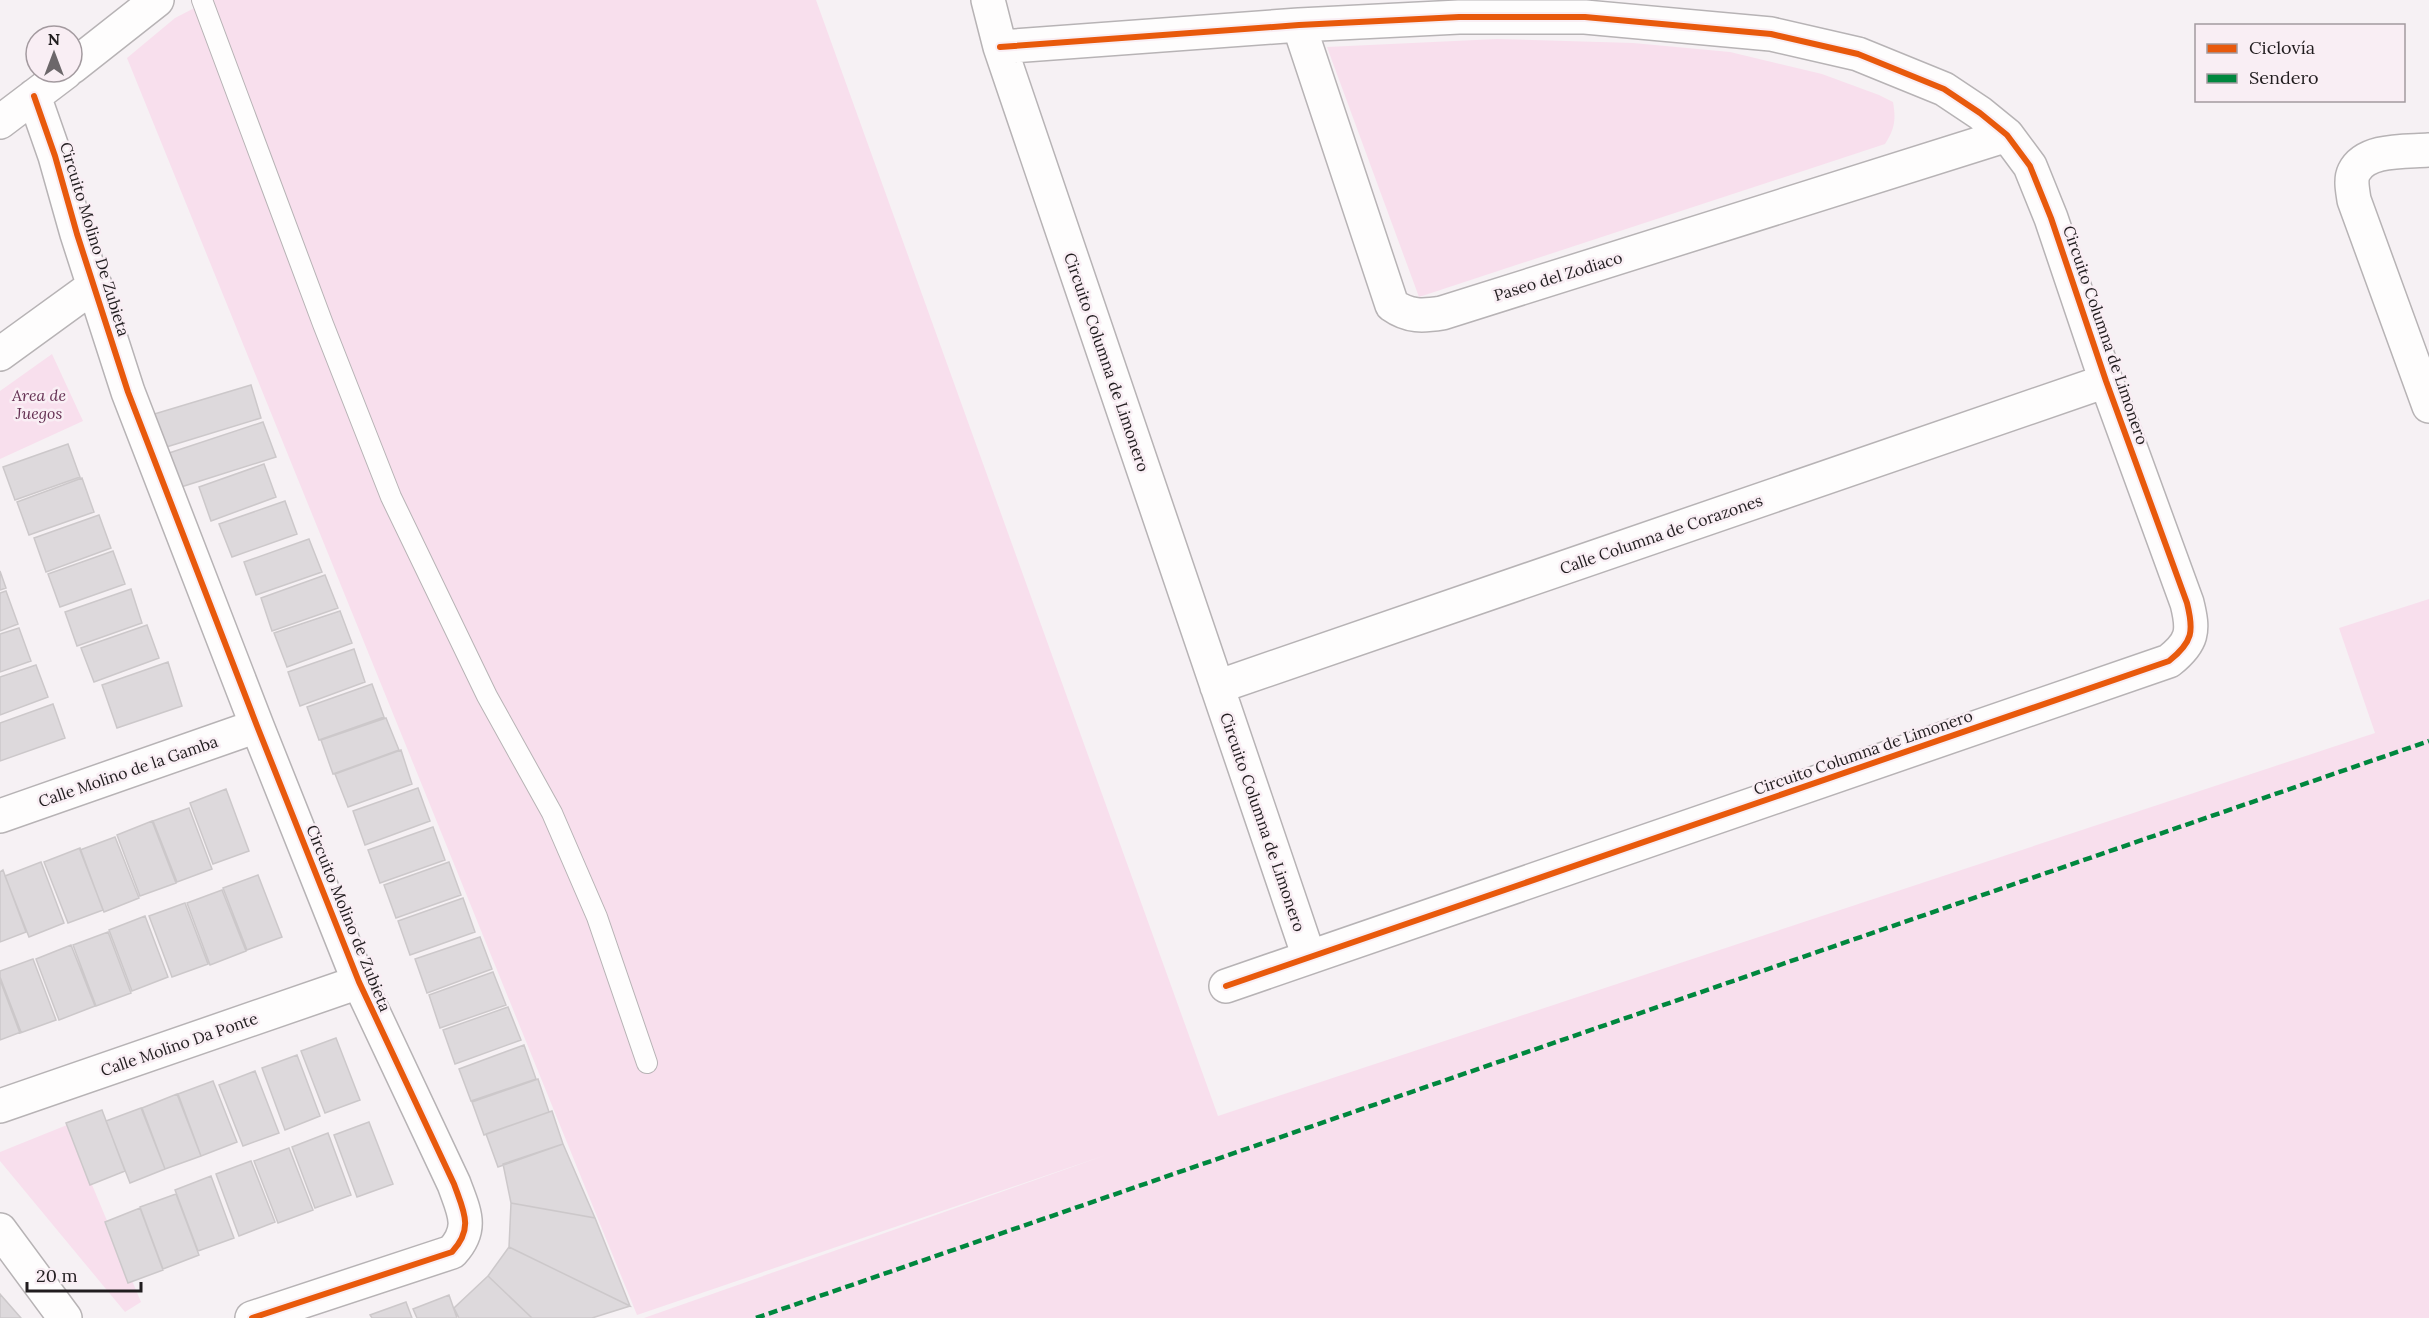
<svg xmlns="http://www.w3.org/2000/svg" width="2429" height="1318" font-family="Lora,serif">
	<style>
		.green { fill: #f8dfed }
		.building { fill: #ddd9dc; stroke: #ccc8ca; stroke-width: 1.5 }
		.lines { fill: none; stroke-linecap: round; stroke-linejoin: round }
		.service-casing { stroke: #b7b3b5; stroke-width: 22 }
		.minor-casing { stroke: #b7b3b5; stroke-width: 36 }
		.service { stroke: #fefdfd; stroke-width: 20 }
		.minor { stroke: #fefdfd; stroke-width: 33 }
		.quiet { stroke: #00873e; stroke-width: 4.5; stroke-dasharray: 9 4.5; stroke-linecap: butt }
		.cycleway-casing { stroke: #f9eef4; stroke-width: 10 }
		.cycleway { stroke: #e8590c; stroke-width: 6 }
		.labels { text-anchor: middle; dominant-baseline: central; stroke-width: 5; stroke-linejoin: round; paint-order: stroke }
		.street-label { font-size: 16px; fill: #211d1f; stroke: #f9eef4 }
		.park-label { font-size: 16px; font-style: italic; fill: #643052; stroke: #f9eef4 }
	</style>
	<rect width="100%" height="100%" fill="#f6f1f4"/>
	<!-- green -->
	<path class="green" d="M210 0H816L1218 1116 2375 733 2339 628 2429 599V1318H644L1106 1155 637 1315 127 58 175 18Z
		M1497 39 1633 43 1730 52 1822 74 1879 95 1893 102C1896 119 1895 129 1885 144L1419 297 1327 47Z
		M52 354 83 421 0 459V391Z
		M67 1125 141 1302 125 1312 0 1161V1152Z"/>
	<!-- building -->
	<path class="building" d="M251 385 261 418 163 448 151 415Z
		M263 422 276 457 181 487 169 453Z
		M68 444 80 477 15 500 3 467Z
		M264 464 276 497 211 521 199 487Z
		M82 478 94 512 29 535 17 502Z
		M285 501 297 534 232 557 219 524Z
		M99 515 111 548 46 572 34 538Z
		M309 539 322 572 256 595 244 562Z
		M113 551 125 584 60 607 48 574Z
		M0 571 6 588 0 590Z
		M325 575 338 608 272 631 261 598Z
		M131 589 142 623 77 646 65 612Z
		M6 591 18 624 0 631V593Z
		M340 611 352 643 287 667 274 633Z
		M147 625 159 658 94 682 81 648Z
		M19 628 31 661 0 672V634Z
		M354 649 365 682 300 706 288 672Z
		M168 662 182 706 117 728 102 685Z
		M36 665 48 697 0 715V677Z
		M372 684 384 717 319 740 307 707Z
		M53 704 65 738 0 761V723Z
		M386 718 399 750 333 774 321 740Z
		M401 750 412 784 348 807 335 774Z
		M418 788 430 821 365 845 353 811Z
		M226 789 249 851 213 864 190 803Z
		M189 808 212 869 177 882 153 821Z
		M152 821 176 883 140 896 117 835Z
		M433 827 445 860 380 883 368 850Z
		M115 837 139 898 104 912 80 850Z
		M80 848 103 910 68 923 44 862Z
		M41 862 64 923 29 937 5 876Z
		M449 862 461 895 396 918 384 885Z
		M3 870 26 932 0 942V872Z
		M258 875 282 937 247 950 223 888Z
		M222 890 246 951 210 965 187 903Z
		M463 898 475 932 410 955 398 921Z
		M185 903 208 964 172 977 149 916Z
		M145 916 168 977 132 991 109 930Z
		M108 932 131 993 96 1006 73 945Z
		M480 937 492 969 427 993 415 959Z
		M71 945 95 1006 59 1020 36 959Z
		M33 959 56 1020 20 1033 0 980V971Z
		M493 972 506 1005 440 1028 429 995Z
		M0 977 21 1032 0 1040Z
		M508 1007 521 1040 455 1064 443 1030Z
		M336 1038 360 1100 325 1113 301 1051Z
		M524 1045 536 1079 471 1101 459 1069Z
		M297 1055 320 1116 285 1130 262 1068Z
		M255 1071 279 1133 243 1146 219 1085Z
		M538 1079 549 1112 484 1135 472 1102Z
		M213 1081 237 1142 201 1156 178 1094Z
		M177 1094 201 1156 165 1169 142 1108Z
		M141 1108 165 1169 130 1183 106 1121Z
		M102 1110 125 1171 90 1185 66 1123Z
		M552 1111 563 1144 498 1167 486 1134Z
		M369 1122 393 1184 357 1197 334 1135Z
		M328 1133 351 1195 315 1208 292 1147Z
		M563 1144 595 1218 511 1203 503 1164Z
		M289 1148 313 1210 278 1223 254 1161Z
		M251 1161 275 1222 239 1236 216 1174Z
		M211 1176 234 1238 198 1251 175 1190Z
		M176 1194 199 1255 163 1269 140 1207Z
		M511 1203 595 1218 630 1306 509 1247Z
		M140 1208 163 1270 128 1283 105 1222Z
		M509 1247 630 1306 592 1318H532L488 1276Z
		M488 1276 532 1318H459L454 1308Z
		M0 1294 21 1318H0Z
		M449 1295 457 1318H417L413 1309Z
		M406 1302 412 1318H372L370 1315Z"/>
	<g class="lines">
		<!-- service casing -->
		<g class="service-casing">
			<path id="service" d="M202 0 323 324 391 497 487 696 552 813 597 917 647 1063"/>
		</g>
		<!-- minor casing -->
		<g class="minor-casing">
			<path id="minor" d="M988 0 1000 47 1309 957
				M1299 25 1392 305C1409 317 1423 316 1442 313L2007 135
				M1000 47 1299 25 1459 17H1585L1771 34 1858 54 1944 89 1980 113 2007 135 2030 166 2051 218 2106 381 2187 603C2194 631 2193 642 2169 661L1226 986
				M72 67 157 0
				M34 96 55 156 77 234 128 392 257 726 359 982 454 1184C464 1212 474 1228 452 1252L252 1318
				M0 122 66 72
				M2429 150C2407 152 2366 148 2354 172 2350 180 2353 192 2354 200L2429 406
				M0 354 95 285
				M1217 687 2106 381
				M0 816 257 726
				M0 1106 359 982
				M0 1230 65 1318"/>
		</g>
		<!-- service -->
		<use href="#service" class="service"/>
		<!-- minor -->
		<use href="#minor" class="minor"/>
		<!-- quiet -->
		<path class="quiet" d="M756 1318 2429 741"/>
		<!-- cycleway casing -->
		<g class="cycleway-casing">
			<path id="cycleway" d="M1000 47 1299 25 1459 17H1585L1771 34 1858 54 1944 89 1980 113 2007 135 2030 166 2051 218 2106 381 2187 603C2194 631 2193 642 2169 661L1226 986
				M34 96 55 156 77 234 128 392 257 726 359 982 454 1184C464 1212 474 1228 452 1252L252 1318"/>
		</g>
		<!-- cycleway -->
		<use href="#cycleway" class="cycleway"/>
	</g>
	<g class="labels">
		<!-- street labels -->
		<g class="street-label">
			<text transform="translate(95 239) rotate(73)">Circuito Molino De Zubieta</text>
			<text transform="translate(1558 276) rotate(-17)">Paseo del Zodiaco</text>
			<text transform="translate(2106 335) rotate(71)">Circuito Columna de Limonero</text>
			<text transform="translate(1107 362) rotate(71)">Circuito Columna de Limonero</text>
			<text transform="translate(1661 534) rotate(-19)">Calle Columna de Corazones</text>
			<text transform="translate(1863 752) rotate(-19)">Circuito Columna de Limonero</text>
			<text transform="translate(128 771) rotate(-19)">Calle Molino de la Gamba</text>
			<text transform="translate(1263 822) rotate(71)">Circuito Columna de Limonero</text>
			<text transform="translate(349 918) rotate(68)">Circuito Molino de Zubieta</text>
			<text transform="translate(179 1044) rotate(-19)">Calle Molino Da Ponte</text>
		</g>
		<!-- park labels -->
		<g class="park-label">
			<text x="39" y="395">Area de<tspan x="39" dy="18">Juegos</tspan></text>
		</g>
	</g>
	<!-- legend -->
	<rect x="2195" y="24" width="210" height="78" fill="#f9eef4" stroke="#a39a9f" stroke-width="1.5"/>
	<rect x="2207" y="44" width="30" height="9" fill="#e8590c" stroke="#a39a9f" stroke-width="1.5"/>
	<text x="2249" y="54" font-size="18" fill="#211d1f">Ciclovía</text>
	<rect x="2207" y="74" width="30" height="9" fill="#00873e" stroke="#a39a9f" stroke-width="1.5"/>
	<text x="2249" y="84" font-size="18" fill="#211d1f">Sendero</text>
	<!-- north arrow -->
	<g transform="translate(54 54)"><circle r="28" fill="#f9eef4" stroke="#a39a9f" stroke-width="1.5"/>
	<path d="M0-4.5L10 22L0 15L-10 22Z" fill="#6c676a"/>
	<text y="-9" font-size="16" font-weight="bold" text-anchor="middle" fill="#211d1f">N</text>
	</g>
	<!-- scale -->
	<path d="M27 1282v9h114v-9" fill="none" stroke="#211d1f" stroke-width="3"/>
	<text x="36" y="1282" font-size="18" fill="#211d1f" stroke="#f9eef4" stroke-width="4.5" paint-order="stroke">20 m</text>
</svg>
